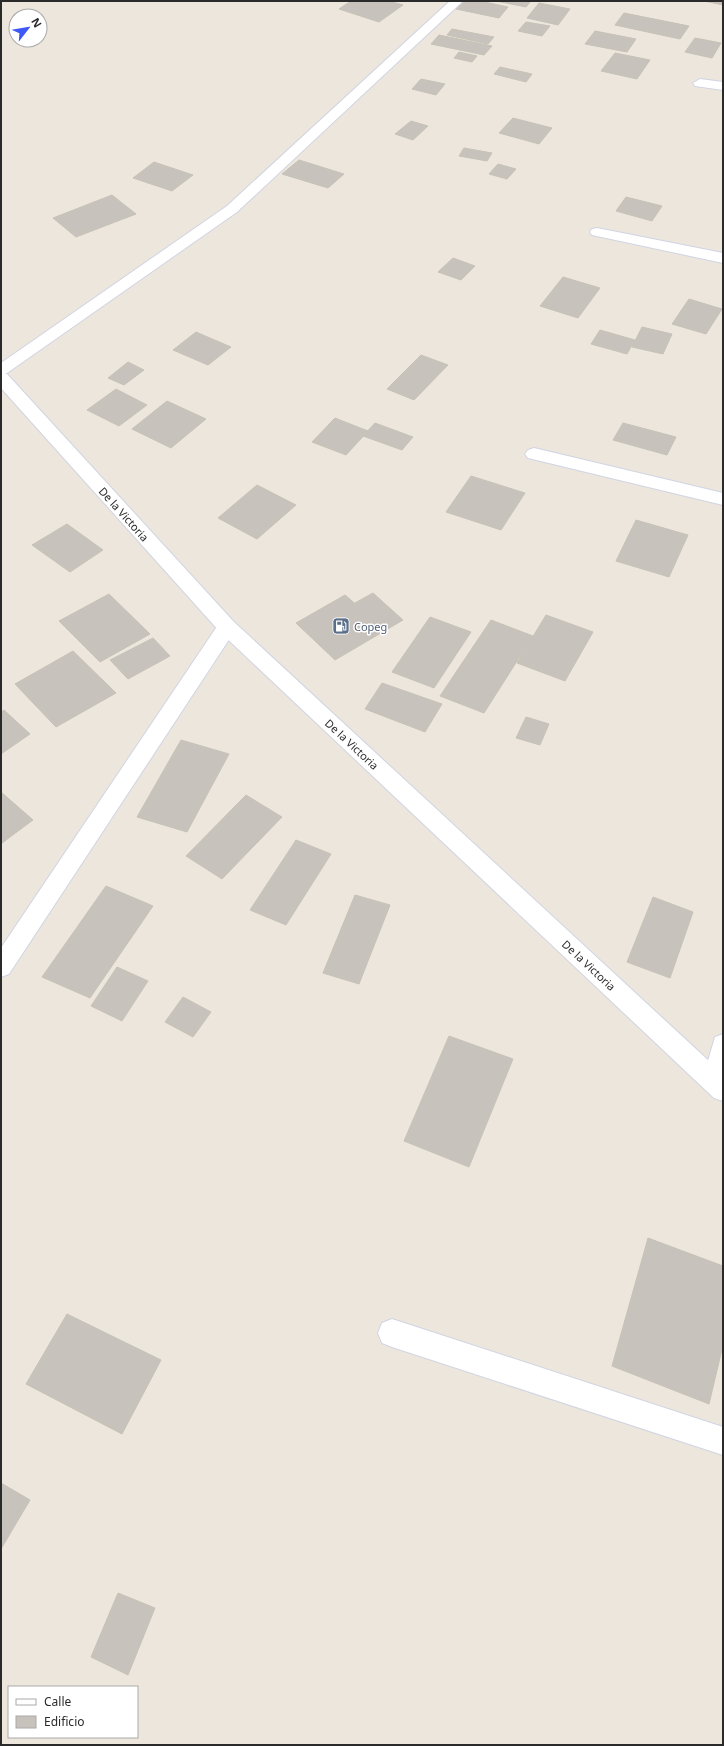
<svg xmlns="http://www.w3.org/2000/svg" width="724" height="1746" font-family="'Noto Sans',sans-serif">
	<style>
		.building { fill: #c7c3bc; stroke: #c7c2b6 }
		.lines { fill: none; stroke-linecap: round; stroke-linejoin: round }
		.lane-casing { stroke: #d1d4e3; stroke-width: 2 }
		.street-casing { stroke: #d1d4e3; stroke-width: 2 }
		.secondary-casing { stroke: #d1d4e3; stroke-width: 2 }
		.lane { fill: #fff; fill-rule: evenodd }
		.street { fill: #fff; fill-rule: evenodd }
		.secondary { fill: #fff; fill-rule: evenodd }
		.labels { text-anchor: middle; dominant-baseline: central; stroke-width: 3; stroke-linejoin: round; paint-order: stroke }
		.street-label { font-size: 11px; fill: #2a2a2a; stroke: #fff }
		.service-label { font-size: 11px; fill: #4e5e75; stroke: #fff; text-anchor: start }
	</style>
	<rect width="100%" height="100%" fill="#ece6dc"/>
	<!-- building -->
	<path class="building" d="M351 1H389L403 5 379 22 339 9Z
		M463 1H480L508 7 499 18 456 9Z
		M496 1H531L526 7Z
		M704 1H723V5Z
		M539 3 570 9 558 25 527 18Z
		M624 13 689 26 680 39 615 25Z
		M526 22 550 26 542 36 518 31Z
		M452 29 494 37 488 44 447 35Z
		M595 31 636 39 627 52 585 44Z
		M439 35 492 46 484 55 431 44Z
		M695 38 721 43 712 58 685 52Z
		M459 52 477 56 472 62 454 58Z
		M615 53 650 60 637 79 601 71Z
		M500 67 532 74 526 82 494 74Z
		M421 79 445 84 436 95 412 89Z
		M513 118 552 128 539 144 499 133Z
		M411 121 428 126 413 140 395 134Z
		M464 148 492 153 487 161 459 156Z
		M299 160 344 174 328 188 282 174Z
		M154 162 193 175 172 191 133 178Z
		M498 164 516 169 507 179 489 174Z
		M112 195 136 214 76 237 53 218Z
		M626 197 662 206 652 221 616 211Z
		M453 258 475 266 461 280 438 272Z
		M563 277 600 288 578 318 540 306Z
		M689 299 722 309 706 334 672 324Z
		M642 327 672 334 663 354 632 347Z
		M600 330 635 340 627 354 591 344Z
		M196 332 231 347 208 365 173 350Z
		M421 355 448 365 414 400 387 389Z
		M128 362 144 370 124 385 108 378Z
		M116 389 147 405 119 426 87 410Z
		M167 401 206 419 171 448 132 429Z
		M335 418 368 431 346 455 312 442Z
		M375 423 413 437 402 450 363 436Z
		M623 423 676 437 667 455 613 440Z
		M471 476 525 493 501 530 446 512Z
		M257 485 296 505 257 539 218 518Z
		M636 520 688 535 669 577 616 561Z
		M67 524 103 550 70 572 32 545Z
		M373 593 403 620 386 630 355 603Z
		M109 594 150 634 100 662 59 621Z
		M345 595 386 630 335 660 296 623Z
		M546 615 593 632 565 681 517 663Z
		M430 617 471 632 434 688 392 672Z
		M491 620 533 636 484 713 440 696Z
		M153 638 170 656 128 679 110 660Z
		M73 651 116 693 56 727 15 684Z
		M382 683 442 704 425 732 365 709Z
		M4 710 30 734 1 754V712Z
		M526 717 549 724 540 745 516 738Z
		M181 740 229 754 187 832 137 817Z
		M1 792 33 820 10 837 1 829Z
		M246 795 282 817 222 879 186 856Z
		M1 829 10 837 1 844Z
		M296 840 331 854 286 925 250 910Z
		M106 886 153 906 90 998 42 977Z
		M355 895 390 905 359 984 323 973Z
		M653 897 693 912 670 978 627 962Z
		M117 967 148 981 122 1021 91 1006Z
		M183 997 211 1012 193 1037 165 1022Z
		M449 1036 513 1059 469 1167 404 1141Z
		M648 1238 723 1266V1345L709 1404 612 1366Z
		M67 1314 161 1360 122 1434 26 1384Z
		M1 1483 30 1500 1 1549Z
		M118 1593 155 1608 128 1675 91 1657Z"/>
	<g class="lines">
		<!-- lane casing -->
		<g class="lane-casing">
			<path id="lane" d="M392 1319 723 1427V1455L392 1347 382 1343 378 1333 382 1323Z"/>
		</g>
		<!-- street casing -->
		<g class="street-casing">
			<path id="street" d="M450 1H463L237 212 7 373 1 375V363L227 206Z
				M700 79 723 82V90L695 86 693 83Z
				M597 228 723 253V263L592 235 590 232 592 229Z
				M534 448 723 493V505L528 458 525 454 528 450Z
				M227 620 234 622 237 627 234 632 9 974 1 977V948L220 622Z
				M723 1034V1088L714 1092 705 1089 702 1081 715 1037Z"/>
		</g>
		<!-- secondary casing -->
		<g class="secondary-casing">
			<path id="secondary" d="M1 373 7 374 234 622 723 1074V1101L714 1098 220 632 1 388Z"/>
		</g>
		<!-- lane -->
		<use href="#lane" class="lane"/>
		<!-- street -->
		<use href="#street" class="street"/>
		<!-- secondary -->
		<use href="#secondary" class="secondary"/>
	</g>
	<!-- icons -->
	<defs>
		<g id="fuel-square" transform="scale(0.9)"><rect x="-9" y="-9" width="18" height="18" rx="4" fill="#5c6f8a" stroke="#fff"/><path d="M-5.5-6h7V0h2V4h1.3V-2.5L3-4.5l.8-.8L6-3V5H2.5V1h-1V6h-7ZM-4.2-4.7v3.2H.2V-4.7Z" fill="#fff"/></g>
	</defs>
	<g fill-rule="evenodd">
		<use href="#fuel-square" x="341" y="626"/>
	</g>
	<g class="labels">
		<!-- street labels -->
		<g class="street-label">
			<text transform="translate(124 514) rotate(48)">De la Victoria</text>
			<text transform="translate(352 744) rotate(43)">De la Victoria</text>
			<text transform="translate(589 965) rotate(43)">De la Victoria</text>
		</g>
		<!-- service labels -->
		<g class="service-label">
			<text x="354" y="626">Copeg</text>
		</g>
	</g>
	<!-- border -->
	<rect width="724" height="1746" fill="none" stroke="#2a2a2a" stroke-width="4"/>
	<!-- legend -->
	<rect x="8" y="1686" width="130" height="52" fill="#ffffff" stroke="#aaaaaa"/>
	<rect x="16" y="1699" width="20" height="6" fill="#ffffff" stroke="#aaaaaa"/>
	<text x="44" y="1706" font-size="12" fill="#2a2a2a">Calle</text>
	<rect x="16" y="1716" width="20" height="12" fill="#c7c3bc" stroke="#aaaaaa"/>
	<text x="44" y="1726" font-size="12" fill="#2a2a2a">Edificio</text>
	<!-- north arrow -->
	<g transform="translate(28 28) rotate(59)"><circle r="19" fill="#ffffff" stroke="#aaaaaa"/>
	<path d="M0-3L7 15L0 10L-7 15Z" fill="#3e57f7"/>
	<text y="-6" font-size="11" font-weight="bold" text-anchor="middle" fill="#2a2a2a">N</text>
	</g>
</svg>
